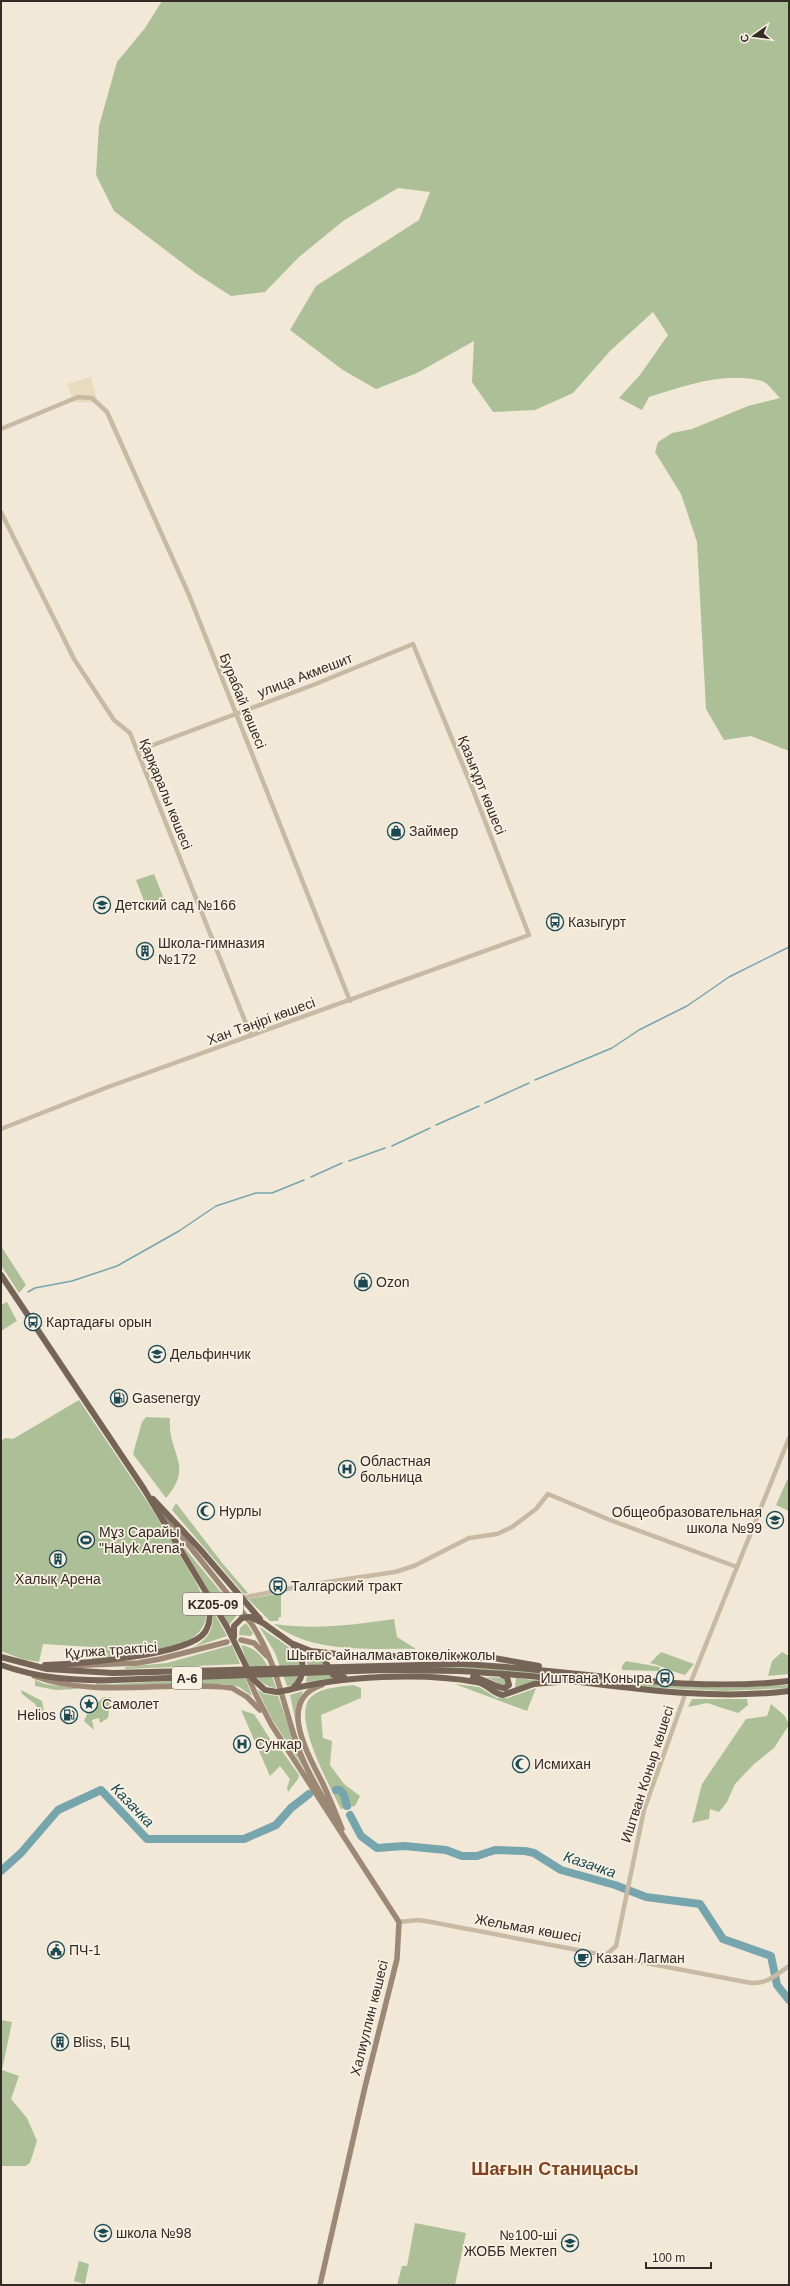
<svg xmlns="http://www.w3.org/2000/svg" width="790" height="2286" font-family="Helvetica,sans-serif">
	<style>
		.green { fill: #adbf97 }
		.plaza { fill: #e9dbbd }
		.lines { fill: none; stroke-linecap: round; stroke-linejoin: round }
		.stream { stroke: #76a5ae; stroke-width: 1.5 }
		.river { stroke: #76a5ae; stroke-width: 8 }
		.tertiary { stroke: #c8b9a3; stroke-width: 4.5 }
		.secondary { stroke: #9c8875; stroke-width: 5.5 }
		.primary { stroke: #766456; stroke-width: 6 }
		.primary-bridge { stroke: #766456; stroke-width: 6 }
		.labels { text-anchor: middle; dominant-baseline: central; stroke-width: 3.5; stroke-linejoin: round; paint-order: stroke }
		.shield { fill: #f9f1e3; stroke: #6e665e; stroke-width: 1 }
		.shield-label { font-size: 13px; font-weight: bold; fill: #332b25 }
		.street-label { font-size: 14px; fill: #332b25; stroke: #f9f1e3 }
		.poi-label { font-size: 14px; fill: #332b25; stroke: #f9f1e3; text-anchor: start }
		.water-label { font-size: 15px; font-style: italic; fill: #1b4a54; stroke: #f9f1e3 }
		.district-label { font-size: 18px; font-weight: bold; fill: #82421e; stroke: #f9f1e3 }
	</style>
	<rect width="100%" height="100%" fill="#f1e8d7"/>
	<!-- green -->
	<path class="green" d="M162 1H789V751L751 736 724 740 706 709 697 542 681 494 655 452 658 442 672 433 692 429 748 406 780 398C775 393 768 383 762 381 725 371 684 386 649 397L642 410 619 398 640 375 668 335 653 312 610 351 573 393 535 410 493 412 472 382 474 341 417 373 376 389 343 370 290 330 316 286 419 220 430 192 398 188 343 221 299 257 265 292 231 296 197 274 114 211 96 175 99 126 117 62 145 28Z
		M154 874 164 899 146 906 136 880Z
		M1 1246 26 1285 19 1293 1 1265Z
		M7 1302 17 1321 1 1331V1305Z
		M79 1400C112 1450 147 1498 177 1550 185 1565 197 1581 203 1598 208 1609 208 1622 199 1632 180 1653 120 1656 92 1659V1647L43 1644 39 1662 22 1659 1 1651V1441L5 1438 13 1439Z
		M146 1417 170 1418C167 1454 195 1464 166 1498L133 1454 142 1422Z
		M787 1480H789V1511L776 1505Z
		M176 1503 223 1564 248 1593 244 1594 172 1510Z
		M179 1541 233 1607 231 1608 236 1616 229 1625Z
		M281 1593V1617H279L278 1621H270L248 1599Z
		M212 1609 227 1636 191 1648C209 1640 215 1628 212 1609Z
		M394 1619 397 1637 416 1649C369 1648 313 1654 274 1624 318 1630 350 1625 394 1619Z
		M246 1623 253 1633 251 1636 239 1635 240 1628Z
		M259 1626C268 1634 297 1650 300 1659 301 1664 301 1670 301 1675L293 1685 287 1686 275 1653Z
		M232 1645 240 1664 125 1669V1667L167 1663Z
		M241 1645C263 1649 270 1669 276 1688 255 1686 247 1661 241 1645Z
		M661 1652 694 1664 685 1675C672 1672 663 1666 650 1663Z
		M782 1652 789 1656V1674L768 1676 772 1661Z
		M306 1654 321 1660 334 1678 306 1682 308 1670Z
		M626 1661 660 1667 659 1671 622 1670V1666Z
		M426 1666 507 1669 645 1684 725 1688 789 1685V1688L725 1691 644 1687 427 1668Z
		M245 1677 252 1696 239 1687 223 1684 168 1686 96 1685V1683L113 1684Z
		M486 1677 504 1678 507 1681 505 1685H502Z
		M516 1678 542 1681 515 1688Z
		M35 1680 45 1684 76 1688V1689L56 1690 35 1686Z
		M455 1684 479 1687 497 1698H508L536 1688 527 1711Z
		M353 1685 361 1688V1698L321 1715 323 1738 332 1741 330 1765 344 1784 360 1796 355 1806 341 1809C331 1788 289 1714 312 1696 323 1687 340 1687 353 1685Z
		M257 1689 264 1694 278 1696 303 1767 272 1719Z
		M21 1690 42 1701 46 1723 35 1704 22 1694Z
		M303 1691 296 1707V1723L290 1695Z
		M104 1697H111L108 1718 100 1723 99 1718 92 1720 94 1730 84 1721 89 1710Z
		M692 1699H747L748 1705 738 1713 707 1703 688 1707Z
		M771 1704 785 1716 789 1725 774 1748 754 1764 735 1784 727 1802 719 1812 710 1809 709 1819 692 1823 702 1784 746 1719 767 1716Z
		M241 1710 254 1714 274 1745 277 1744 299 1775 298 1779 288 1792 287 1788 290 1779 280 1766 270 1776Z
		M1 2020 12 2022 2 2070 19 2076 11 2099 27 2118 37 2141 30 2163 25 2166H1Z
		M415 2223 466 2233 455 2285H397L402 2266H407Z
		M79 2261 89 2264 85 2284 74 2281Z"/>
	<!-- plaza -->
	<path class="plaza" d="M91 377 98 403 74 402 67 384Z"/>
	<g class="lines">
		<!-- stream -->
		<path class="stream" d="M535 1080 612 1048 639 1030 687 1006 729 977 789 947
			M485 1103 529 1083
			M436 1125 479 1106
			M392 1146 430 1128
			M349 1161 385 1148
			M311 1177 342 1163
			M28 1292 35 1288 72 1281 117 1266 179 1231 216 1206 256 1193H272L304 1180"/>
		<!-- river -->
		<path class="river" d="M336 1790H340L344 1795 347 1806
			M350 1815 361 1836 377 1848 404 1846 446 1850 462 1856H477L495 1850 525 1851 534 1853 561 1870 615 1885 646 1897 700 1904 723 1939 771 1956 777 1985 789 2000
			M1 1871 21 1853 58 1810 101 1790 147 1839H244L276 1825 291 1808 309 1794"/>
		<!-- tertiary -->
		<path class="tertiary" d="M1 429 78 397 92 398 107 412 189 595 350 1001
			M1 512 74 659 114 720 130 733 251 1036
			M1 1129 108 1087 529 935 473 790 413 644 313 685 137 751
			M241 1598 307 1585 395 1572 414 1566 469 1538 497 1534 512 1527 536 1509 548 1494 610 1520 737 1567
			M690 1684 789 1438
			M399 1922 418 1920 431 1922 751 1983C767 1984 776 1975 789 1966
			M607 1954 616 1946 644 1810 686 1692"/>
		<!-- secondary -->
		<path class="secondary" d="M159 1508 251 1623C279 1665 282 1704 299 1750 308 1775 323 1797 336 1820
			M241 1640 254 1643 267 1656
			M62 1666 138 1663 160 1659 227 1642
			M247 1674 255 1693 271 1724 399 1922 397 1959 365 2087 320 2285
			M34 1676C97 1699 168 1680 232 1688L247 1697 260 1710
			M322 1685C275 1700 309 1756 323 1784 330 1799 336 1814 342 1829"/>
		<!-- primary -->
		<path class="primary" d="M1 1275 144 1489 227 1627 252 1678 265 1690 277 1692
			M153 1499 199 1548 260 1619
			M250 1617 263 1623 291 1643 311 1651 346 1655 494 1658 539 1666
			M234 1637V1626L242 1618
			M293 1645C305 1658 307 1676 293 1688
			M316 1653 324 1659 333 1675 344 1677
			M1 1657 47 1669 113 1673
			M459 1664C569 1668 679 1694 789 1681
			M1 1665C38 1678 74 1681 114 1680
			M45 1665C75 1664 189 1656 205 1632 212 1621 210 1607 205 1596
			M459 1671C488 1673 517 1674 547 1678 626 1687 708 1701 789 1691
			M473 1677C485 1679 498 1689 505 1688L509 1685 507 1677 502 1675
			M288 1690C340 1676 423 1672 476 1682 487 1683 493 1694 503 1695L534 1684 557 1682"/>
		<!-- primary-bridge -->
		<path class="primary-bridge" d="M242 1618 250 1617
			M113 1673 459 1664
			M114 1680 384 1670 459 1671
			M277 1692 288 1690"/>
	</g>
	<!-- icons -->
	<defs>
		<g id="shop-ring" transform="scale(0.9)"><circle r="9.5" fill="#f9f1e3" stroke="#1b4a54" stroke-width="1.5"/><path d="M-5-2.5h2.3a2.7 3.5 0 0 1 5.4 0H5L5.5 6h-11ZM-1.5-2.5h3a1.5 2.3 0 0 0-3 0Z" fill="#1b4a54"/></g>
		<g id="school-ring" transform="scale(0.9)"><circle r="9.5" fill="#f9f1e3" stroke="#1b4a54" stroke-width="1.5"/><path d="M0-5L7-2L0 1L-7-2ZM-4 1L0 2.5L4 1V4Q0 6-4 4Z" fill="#1b4a54"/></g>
		<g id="bus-ring" transform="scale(0.9)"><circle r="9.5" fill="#f9f1e3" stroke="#1b4a54" stroke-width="1.5"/><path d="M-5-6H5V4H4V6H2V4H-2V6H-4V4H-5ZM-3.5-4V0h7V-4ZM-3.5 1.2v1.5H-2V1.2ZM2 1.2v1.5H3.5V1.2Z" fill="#1b4a54"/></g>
		<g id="building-ring" transform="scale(0.9)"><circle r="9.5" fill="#f9f1e3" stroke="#1b4a54" stroke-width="1.5"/><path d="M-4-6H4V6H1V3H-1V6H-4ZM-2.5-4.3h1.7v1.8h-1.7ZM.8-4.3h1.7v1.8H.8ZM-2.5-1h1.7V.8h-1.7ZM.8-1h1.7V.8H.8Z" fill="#1b4a54"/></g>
		<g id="fuel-ring" transform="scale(0.9)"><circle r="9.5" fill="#f9f1e3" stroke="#1b4a54" stroke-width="1.5"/><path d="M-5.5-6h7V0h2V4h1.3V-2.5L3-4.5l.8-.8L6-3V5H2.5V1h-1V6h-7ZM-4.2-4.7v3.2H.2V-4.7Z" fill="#1b4a54"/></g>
		<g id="hospital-ring" transform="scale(0.9)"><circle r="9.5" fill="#f9f1e3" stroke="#1b4a54" stroke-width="1.5"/><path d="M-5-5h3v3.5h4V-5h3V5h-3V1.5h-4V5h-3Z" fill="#1b4a54"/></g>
		<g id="mosque-ring" transform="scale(0.9)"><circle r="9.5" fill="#f9f1e3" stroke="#1b4a54" stroke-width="1.5"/><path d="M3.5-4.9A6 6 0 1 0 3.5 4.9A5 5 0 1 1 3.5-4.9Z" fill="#1b4a54"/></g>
		<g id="stadium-ring" transform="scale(0.9)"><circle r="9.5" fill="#f9f1e3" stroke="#1b4a54" stroke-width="1.5"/><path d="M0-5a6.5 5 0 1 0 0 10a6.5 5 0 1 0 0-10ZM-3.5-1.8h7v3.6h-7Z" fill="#1b4a54"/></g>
		<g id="sight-ring" transform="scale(0.9)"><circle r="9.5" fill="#f9f1e3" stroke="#1b4a54" stroke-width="1.5"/><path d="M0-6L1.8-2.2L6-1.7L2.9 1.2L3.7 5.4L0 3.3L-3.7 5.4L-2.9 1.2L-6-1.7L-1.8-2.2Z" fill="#1b4a54"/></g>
		<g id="civic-ring" transform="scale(0.9)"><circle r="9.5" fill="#f9f1e3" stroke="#1b4a54" stroke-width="1.5"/><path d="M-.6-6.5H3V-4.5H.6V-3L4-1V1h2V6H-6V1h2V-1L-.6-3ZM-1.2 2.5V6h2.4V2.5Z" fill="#1b4a54"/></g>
		<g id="cafe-ring" transform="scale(0.9)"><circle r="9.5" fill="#f9f1e3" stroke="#1b4a54" stroke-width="1.5"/><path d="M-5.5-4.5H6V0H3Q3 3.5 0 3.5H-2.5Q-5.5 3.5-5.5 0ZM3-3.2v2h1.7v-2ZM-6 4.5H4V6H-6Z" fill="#1b4a54"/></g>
	</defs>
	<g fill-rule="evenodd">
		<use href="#shop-ring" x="396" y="831"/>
		<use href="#school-ring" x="102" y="905"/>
		<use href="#bus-ring" x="555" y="922"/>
		<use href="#building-ring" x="145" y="951"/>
		<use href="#shop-ring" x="363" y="1282"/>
		<use href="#bus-ring" x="33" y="1322"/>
		<use href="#school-ring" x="157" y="1354"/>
		<use href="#fuel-ring" x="119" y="1398"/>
		<use href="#hospital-ring" x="347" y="1469"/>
		<use href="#mosque-ring" x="206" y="1511"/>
		<use href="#school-ring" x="775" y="1520"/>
		<use href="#stadium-ring" x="86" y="1540"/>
		<use href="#building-ring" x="58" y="1559"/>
		<use href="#bus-ring" x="278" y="1586"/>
		<use href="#bus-ring" x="665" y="1678"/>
		<use href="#sight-ring" x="89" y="1704"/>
		<use href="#fuel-ring" x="69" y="1715"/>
		<use href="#hospital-ring" x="242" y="1744"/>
		<use href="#mosque-ring" x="521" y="1764"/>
		<use href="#civic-ring" x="56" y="1950"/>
		<use href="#cafe-ring" x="583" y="1958"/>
		<use href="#building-ring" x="60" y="2042"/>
		<use href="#school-ring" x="103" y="2233"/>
		<use href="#school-ring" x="570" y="2243"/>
	</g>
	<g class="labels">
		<!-- shield labels -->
		<g class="shield">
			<rect x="183" y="1593" width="60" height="22" rx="3"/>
			<rect x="172" y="1667" width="30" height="22" rx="3"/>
		</g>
		<g class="shield-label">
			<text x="213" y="1604">KZ05-09</text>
			<text x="187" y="1678">A-6</text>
		</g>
		<!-- street labels -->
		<g class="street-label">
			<text transform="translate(305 675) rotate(-21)">улица Акмешит</text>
			<text transform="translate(243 701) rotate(68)">Бурабай көшесі</text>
			<text transform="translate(482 785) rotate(68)">Қазығұрт көшесі</text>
			<text transform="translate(166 794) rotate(68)">Қарқаралы көшесі</text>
			<text transform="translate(261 1021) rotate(-20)">Хан Тәңірі көшесі</text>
			<text transform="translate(111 1650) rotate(-4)">Құлжа трактісі</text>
			<text x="391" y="1655">Шығыс айналма автокөлік жолы</text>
			<text transform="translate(647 1774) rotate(-72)">Иштван Коныр көшесі</text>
			<text transform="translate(528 1928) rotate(10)">Жельмая көшесі</text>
			<text transform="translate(369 2018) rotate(-76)">Халиуллин көшесі</text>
		</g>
		<!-- poi labels -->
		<g class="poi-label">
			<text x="409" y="831">Займер</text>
			<text x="115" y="905">Детский сад №166</text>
			<text x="568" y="922">Казыгурт</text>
			<text x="158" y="943">Школа-гимназия<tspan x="158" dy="16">№172</tspan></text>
			<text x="376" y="1282">Ozon</text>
			<text x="46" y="1322">Картадағы орын</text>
			<text x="170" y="1354">Дельфинчик</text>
			<text x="132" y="1398">Gasenergy</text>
			<text x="360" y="1461">Областная<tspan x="360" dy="16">больница</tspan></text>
			<text x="219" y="1511">Нурлы</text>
			<text x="762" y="1512" text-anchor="end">Общеобразовательная<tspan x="762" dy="16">школа №99</tspan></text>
			<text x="99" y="1532">Мұз Сарайы<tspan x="99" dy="16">"Halyk Arena"</tspan></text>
			<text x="58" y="1579" text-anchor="middle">Халық Арена</text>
			<text x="291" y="1586">Талгарский тракт</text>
			<text x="652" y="1678" text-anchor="end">Иштвана Коныра</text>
			<text x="102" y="1704">Самолет</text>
			<text x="56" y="1715" text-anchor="end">Helios</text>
			<text x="255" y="1744">Сункар</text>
			<text x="534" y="1764">Исмихан</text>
			<text x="69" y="1950">ПЧ-1</text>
			<text x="596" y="1958">Казан Лагман</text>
			<text x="73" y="2042">Bliss, БЦ</text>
			<text x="116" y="2233">школа №98</text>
			<text x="557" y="2235" text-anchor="end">№100-ші<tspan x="557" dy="16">ЖОББ Мектеп</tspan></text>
		</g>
		<!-- water labels -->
		<g class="water-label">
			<text transform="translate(133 1805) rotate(46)">Казачка</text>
			<text transform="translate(590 1864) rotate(19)">Казачка</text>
		</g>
		<!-- district labels -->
		<g class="district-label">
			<text x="555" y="2169">Шағын Станицасы</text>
		</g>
	</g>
	<!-- border -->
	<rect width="790" height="2286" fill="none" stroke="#332b25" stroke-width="4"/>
	<!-- north arrow -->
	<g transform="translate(754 36) rotate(256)" stroke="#f9f1e3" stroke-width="3" paint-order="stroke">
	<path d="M0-3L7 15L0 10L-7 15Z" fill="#332b25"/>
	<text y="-6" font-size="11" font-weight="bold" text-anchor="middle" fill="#332b25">С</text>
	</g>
	<!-- scale -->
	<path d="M646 2262v6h65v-6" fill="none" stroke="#332b25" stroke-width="2"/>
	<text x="652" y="2262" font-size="12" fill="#332b25" stroke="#f9f1e3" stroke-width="3" paint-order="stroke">100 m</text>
</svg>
